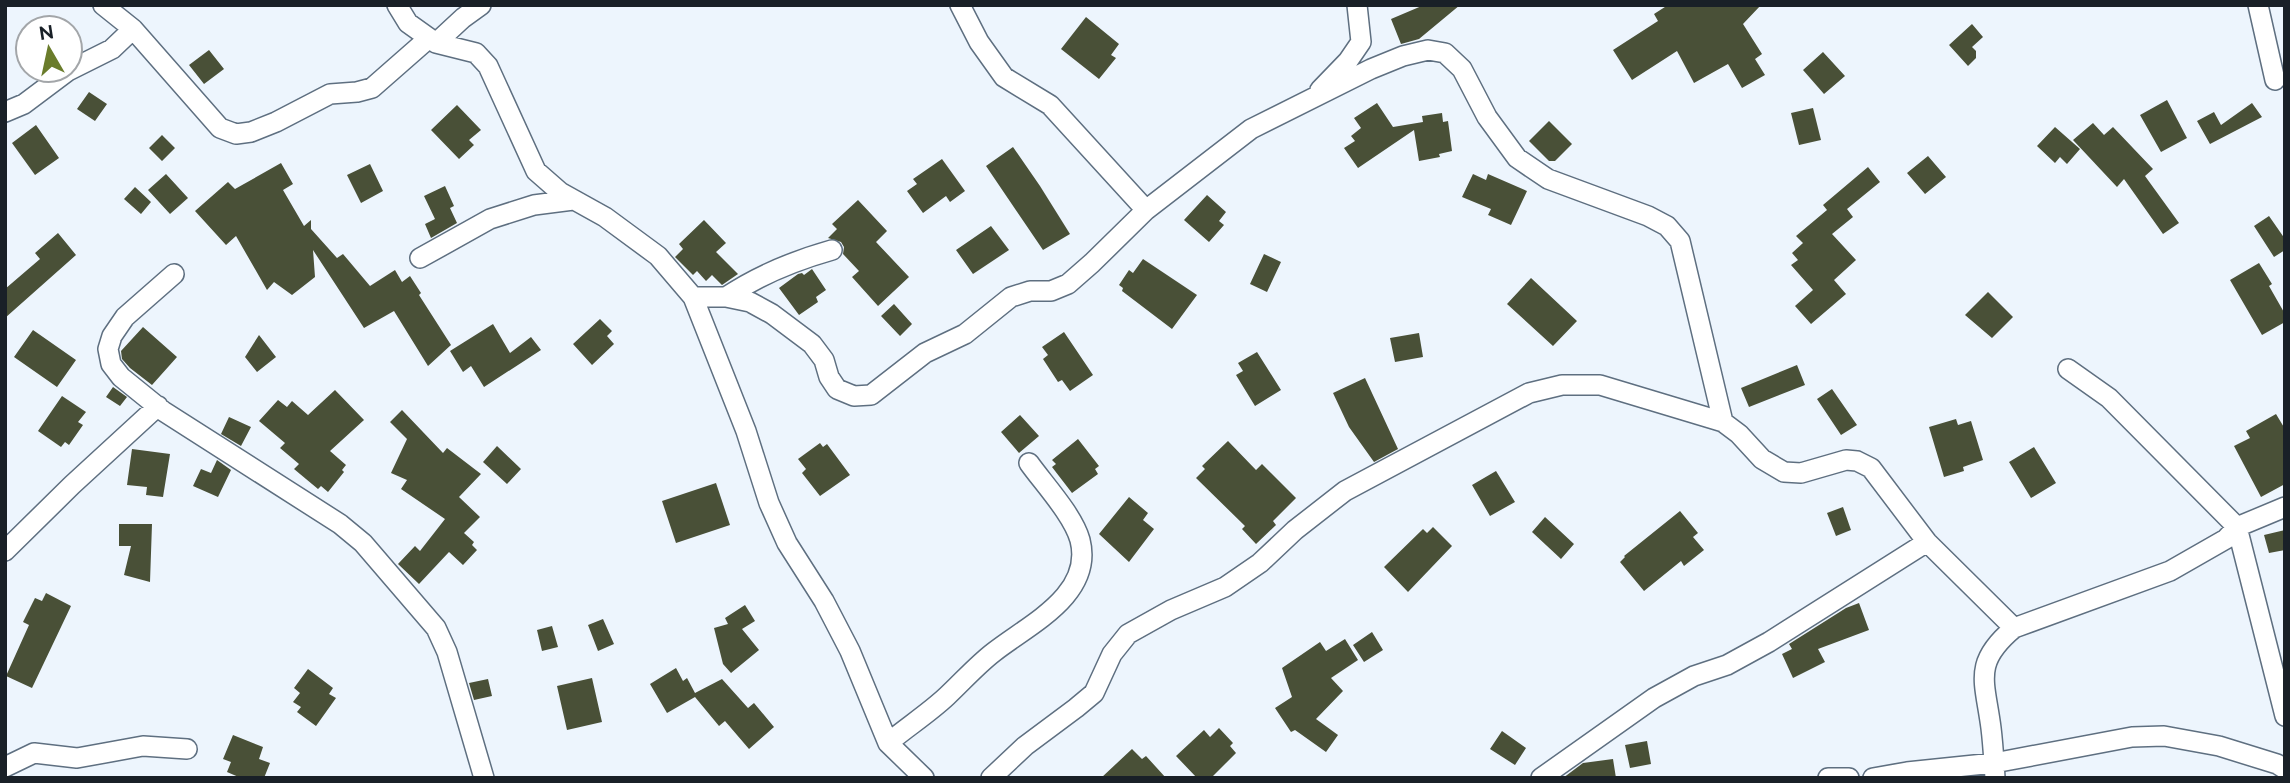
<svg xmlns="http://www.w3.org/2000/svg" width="2290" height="783" font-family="Raleway,sans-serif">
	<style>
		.building { fill: #495037 }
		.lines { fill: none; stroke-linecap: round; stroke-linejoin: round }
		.minor-casing { stroke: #5e6f80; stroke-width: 22 }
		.minor { stroke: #fff; stroke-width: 19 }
	</style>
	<rect width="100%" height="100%" fill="#edf5fd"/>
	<!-- building -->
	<path class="building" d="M1424 5H1460L1419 39 1401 44 1391 19Z
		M1668 5H1761L1743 24 1762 54 1755 59 1765 75 1742 88 1728 64 1694 83 1677 51 1632 80 1613 50 1658 21 1654 14Z
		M1086 17 1119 44 1111 55 1116 58 1099 79 1061 49Z
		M1972 24 1983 37 1972 47 1976 51V58L1968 66 1949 45Z
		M209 50 224 69 204 84 189 65Z
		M1823 52 1845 76 1824 94 1803 70Z
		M89 92 107 104 95 121 77 109Z
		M2167 100 2187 138 2161 152 2140 115Z
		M1377 103 1393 127 1423 122 1422 116 1442 113 1443 122 1448 121 1452 151 1439 154 1440 157 1419 161 1414 130 1358 168 1344 148 1355 141 1351 136 1361 128 1354 118Z
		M2252 103 2262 117 2210 144 2197 121 2214 112 2221 125Z
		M457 105 481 130 469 140 474 145 459 159 431 130Z
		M1813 108 1821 140 1799 145 1791 113Z
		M1549 121 1572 144 1555 161H1549L1529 141Z
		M2093 123 2104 135 2113 127 2153 169 2145 176 2179 223 2163 234 2124 179 2117 187 2073 140Z
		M36 125 59 158 35 175 12 143Z
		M2055 127 2080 149 2067 164 2060 157 2055 163 2037 146Z
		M162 135 175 148 162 161 149 148Z
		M1013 147 1040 186 1070 234 1043 250 986 166Z
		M1928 156 1946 177 1925 194 1907 173Z
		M942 159 965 191 950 202 946 196 923 213 907 191 917 184 913 179Z
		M281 163 293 184 283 190 304 226 311 220V229L337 258 343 254 370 286 395 270 402 282 410 276 421 293 419 295 451 345 428 366 394 311 364 328 313 250 315 277 292 295 274 282 267 290 236 236 226 245 195 211 228 182 235 189Z
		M370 164 383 191 361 203 347 175Z
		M1868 167 1880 182 1847 209 1853 217 1832 234 1856 260 1834 280 1846 294 1811 324 1795 306 1813 290 1791 265 1798 260 1792 253 1803 243 1796 236 1827 210 1823 205Z
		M166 174 188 198 170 214 148 190Z
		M1473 174 1486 180 1488 174 1527 191 1511 225 1488 215 1491 209 1462 197Z
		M445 186 454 206 450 208 457 223 431 238 425 224 435 219 424 196Z
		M135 187 151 202 141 214 124 199Z
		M1207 195 1226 212 1219 221 1224 225 1209 242 1184 220Z
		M858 200 887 231 876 242 909 277 878 306 852 277 859 271 843 254 844 247 841 242 828 238 837 229 832 224Z
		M2269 216 2285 239V250L2274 257 2254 226Z
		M704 220 726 243 716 252 738 274 722 285 712 275 706 281 697 271 693 275 675 257 683 249 679 244Z
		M991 226 1009 250 973 274 956 250Z
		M58 233 76 255 5 318V289L40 259 35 253Z
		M1264 254 1281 262 1267 292 1250 284Z
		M1143 259 1197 295 1172 329 1122 291 1123 288 1119 285 1129 270 1133 273Z
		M2259 263 2272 284 2269 286 2285 314V322L2262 335 2230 280Z
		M812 269 826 290 816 297 818 302 799 315 779 288 798 274 802 273 804 275Z
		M1531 278 1577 321 1553 346 1507 304Z
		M1988 292 2013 317 1992 338 1965 315Z
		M894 304 912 324 900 336 881 316Z
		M600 319 612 331 607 336 614 344 592 365 573 344Z
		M493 324 510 353 531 337 541 350 484 387 471 366 463 372 450 351Z
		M143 327 177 357 152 385 130 368 122 359 121 351Z
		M33 330 76 360 57 387 14 357Z
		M1064 332 1093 375 1070 391 1062 380 1058 382 1043 359 1048 355 1042 347Z
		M1419 333 1423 357 1395 362 1390 338Z
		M259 335 276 357 257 372 245 357Z
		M1257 352 1281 390 1255 406 1236 375 1243 371 1238 363Z
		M1797 365 1805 385 1749 407 1741 388Z
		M1365 378 1398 449 1374 462 1349 427 1333 393Z
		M113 387 127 397 120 406 106 397Z
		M1832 389 1857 425 1841 435 1817 399Z
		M335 390 364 420 330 451 346 465 342 470 344 472 328 492 321 486 318 489 294 469 299 464 280 448 285 443 259 421 278 400 287 407 292 401 308 415Z
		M62 396 86 412 78 422 83 425 69 445 65 442 61 447 38 431Z
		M402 410 443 453 447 448 481 474 459 497 480 517 464 533 474 542 472 545 477 550 463 565 449 552 419 584 398 564 415 546 420 551 445 519 401 489 407 480 391 473 407 439 390 422Z
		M2276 414 2285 429V484L2261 497 2234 446 2250 438 2246 431Z
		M1020 415 1039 436 1019 453 1001 432Z
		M229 417 251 427 241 446 221 434Z
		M1956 419 1958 425 1971 421 1983 460 1963 467 1964 471 1944 477 1929 427Z
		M1078 439 1099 466 1095 469 1098 474 1072 493 1052 467 1056 464 1052 460Z
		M1228 441 1256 470 1262 464 1296 498 1273 521 1276 525 1256 544 1242 529 1245 526 1196 478 1205 469 1202 466Z
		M820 443 823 447 827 444 850 475 820 496 802 473 806 469 798 459Z
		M497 446 521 469 507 484 483 462Z
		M2034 447 2056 483 2031 498 2009 462Z
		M132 449 170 454 163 497 146 495 147 487 127 485Z
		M217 460 231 470 218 497 193 486 201 469 211 473Z
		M1496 471 1515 502 1490 516 1472 485Z
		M716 483 730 525 676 543 662 501Z
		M1129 497 1148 513 1143 520 1154 529 1129 562 1099 534Z
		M1843 507 1851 530 1836 536 1827 513Z
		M1680 511 1698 533 1693 537 1704 550 1684 566 1681 561 1644 591 1620 562 1625 557 1624 556Z
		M1545 517 1574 544 1561 559 1532 532Z
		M119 524H152L150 582 124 575 131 546H119Z
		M1433 527 1452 546 1408 592 1384 567 1423 529 1427 533Z
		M2285 530V550L2269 553 2264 535Z
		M46 593 71 606 32 688 6 676 29 625 23 622 35 598 42 601Z
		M1859 603 1869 630 1818 649 1825 662 1793 678 1782 654 1792 649 1789 644 1846 608Z
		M745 605 755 621 742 629 759 650 731 673 723 664 714 628 728 624 725 618Z
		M603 619 614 644 598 651 588 625Z
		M552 626 558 647 542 651 537 630Z
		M1372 632 1383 650 1364 662 1353 645Z
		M1345 639 1358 660 1331 678 1343 691 1316 719 1338 735 1326 752 1295 730 1291 732 1275 708 1292 697 1282 668 1320 642 1326 651Z
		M676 668 683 681 687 678 695 693 722 679 748 708 754 703 774 727 749 749 725 721 719 726 695 697 667 713 650 684Z
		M308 669 333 688 329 694 336 698 316 726 297 712 301 707 293 702 300 693 294 688Z
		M592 678 602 722 567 730 557 686Z
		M488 679 492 696 474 700 469 683Z
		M1219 728 1233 743 1230 746 1236 753 1211 778H1197L1176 756 1204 730 1210 737Z
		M1502 731 1526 748 1515 765 1490 749Z
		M233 735 263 747 259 759 270 763 264 778H241L227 772 231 762 223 759Z
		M1647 741 1651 764 1630 768 1625 745Z
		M1132 749 1142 759 1146 756 1166 778H1101Z
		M1613 759 1616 778H1563L1583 763Z"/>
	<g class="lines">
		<!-- minor casing -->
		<g class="minor-casing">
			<path id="minor" d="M103 5 133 29 220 128 236 134 251 132 276 122 330 94 357 92 372 88 429 38
				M397 5 408 23 436 43 476 53 488 66 536 171 560 192 605 217 658 256 693 297 746 431 769 503 787 543 824 601 850 651 888 743 924 778
				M960 5 979 42 1004 77 1050 105 1146 210
				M2258 5 2275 80
				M436 43 463 18 481 5
				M1320 90 1348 61 1361 42 1357 5
				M5 112 24 104 68 71 112 49 133 29
				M420 258 490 219 534 205 573 200
				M174 274 125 317 112 336 108 349 111 364 121 377 163 411 340 524 363 543 436 628 447 652 484 778
				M693 297H726L750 302 772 314 812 344 824 360 829 377 837 389 854 396 871 395 925 353 965 334 1011 297 1030 291H1051L1068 284 1092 263 1146 210 1251 129 1371 69 1403 56 1428 50 1445 53 1462 69 1487 117 1517 158 1548 179 1648 216 1667 226 1680 241 1723 422
				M726 297C759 275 793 261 832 250
				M2068 369 2109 398 2237 527 2285 716
				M5 551 72 485 158 406
				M888 743C907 727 929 713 947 696 963 681 977 665 994 652 1028 625 1094 595 1080 540 1073 515 1044 484 1029 463
				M5 767 34 753 77 758 143 746 187 749
				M991 778 1025 746 1076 708 1094 693 1112 654 1128 634 1171 610 1225 587 1260 563 1295 530 1345 491 1529 393 1562 385H1600L1723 422 1739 434 1762 459 1784 472 1801 473 1846 460 1857 461 1871 468 1927 542 2014 628
				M1541 778 1654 698 1694 676 1727 665 1769 642 1927 542
				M1828 778H1849
				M1873 778 1907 772 1994 763 2132 737 2164 736 2219 746 2277 764 2285 769
				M1995 778C1994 761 1993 744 1991 728 1985 681 1972 663 2014 628L2170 571 2226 539 2237 527 2285 507"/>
		</g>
		<!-- minor -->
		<use href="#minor" class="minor"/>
	</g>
	<!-- border -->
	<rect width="2290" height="783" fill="none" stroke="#192027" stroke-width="14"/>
	<!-- north arrow -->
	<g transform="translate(49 49) rotate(351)"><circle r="33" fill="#ffffff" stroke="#a3a6a9" stroke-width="2"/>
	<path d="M0-5L12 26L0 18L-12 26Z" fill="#6a7c2b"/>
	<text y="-10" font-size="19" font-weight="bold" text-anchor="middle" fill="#192027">N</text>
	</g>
</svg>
